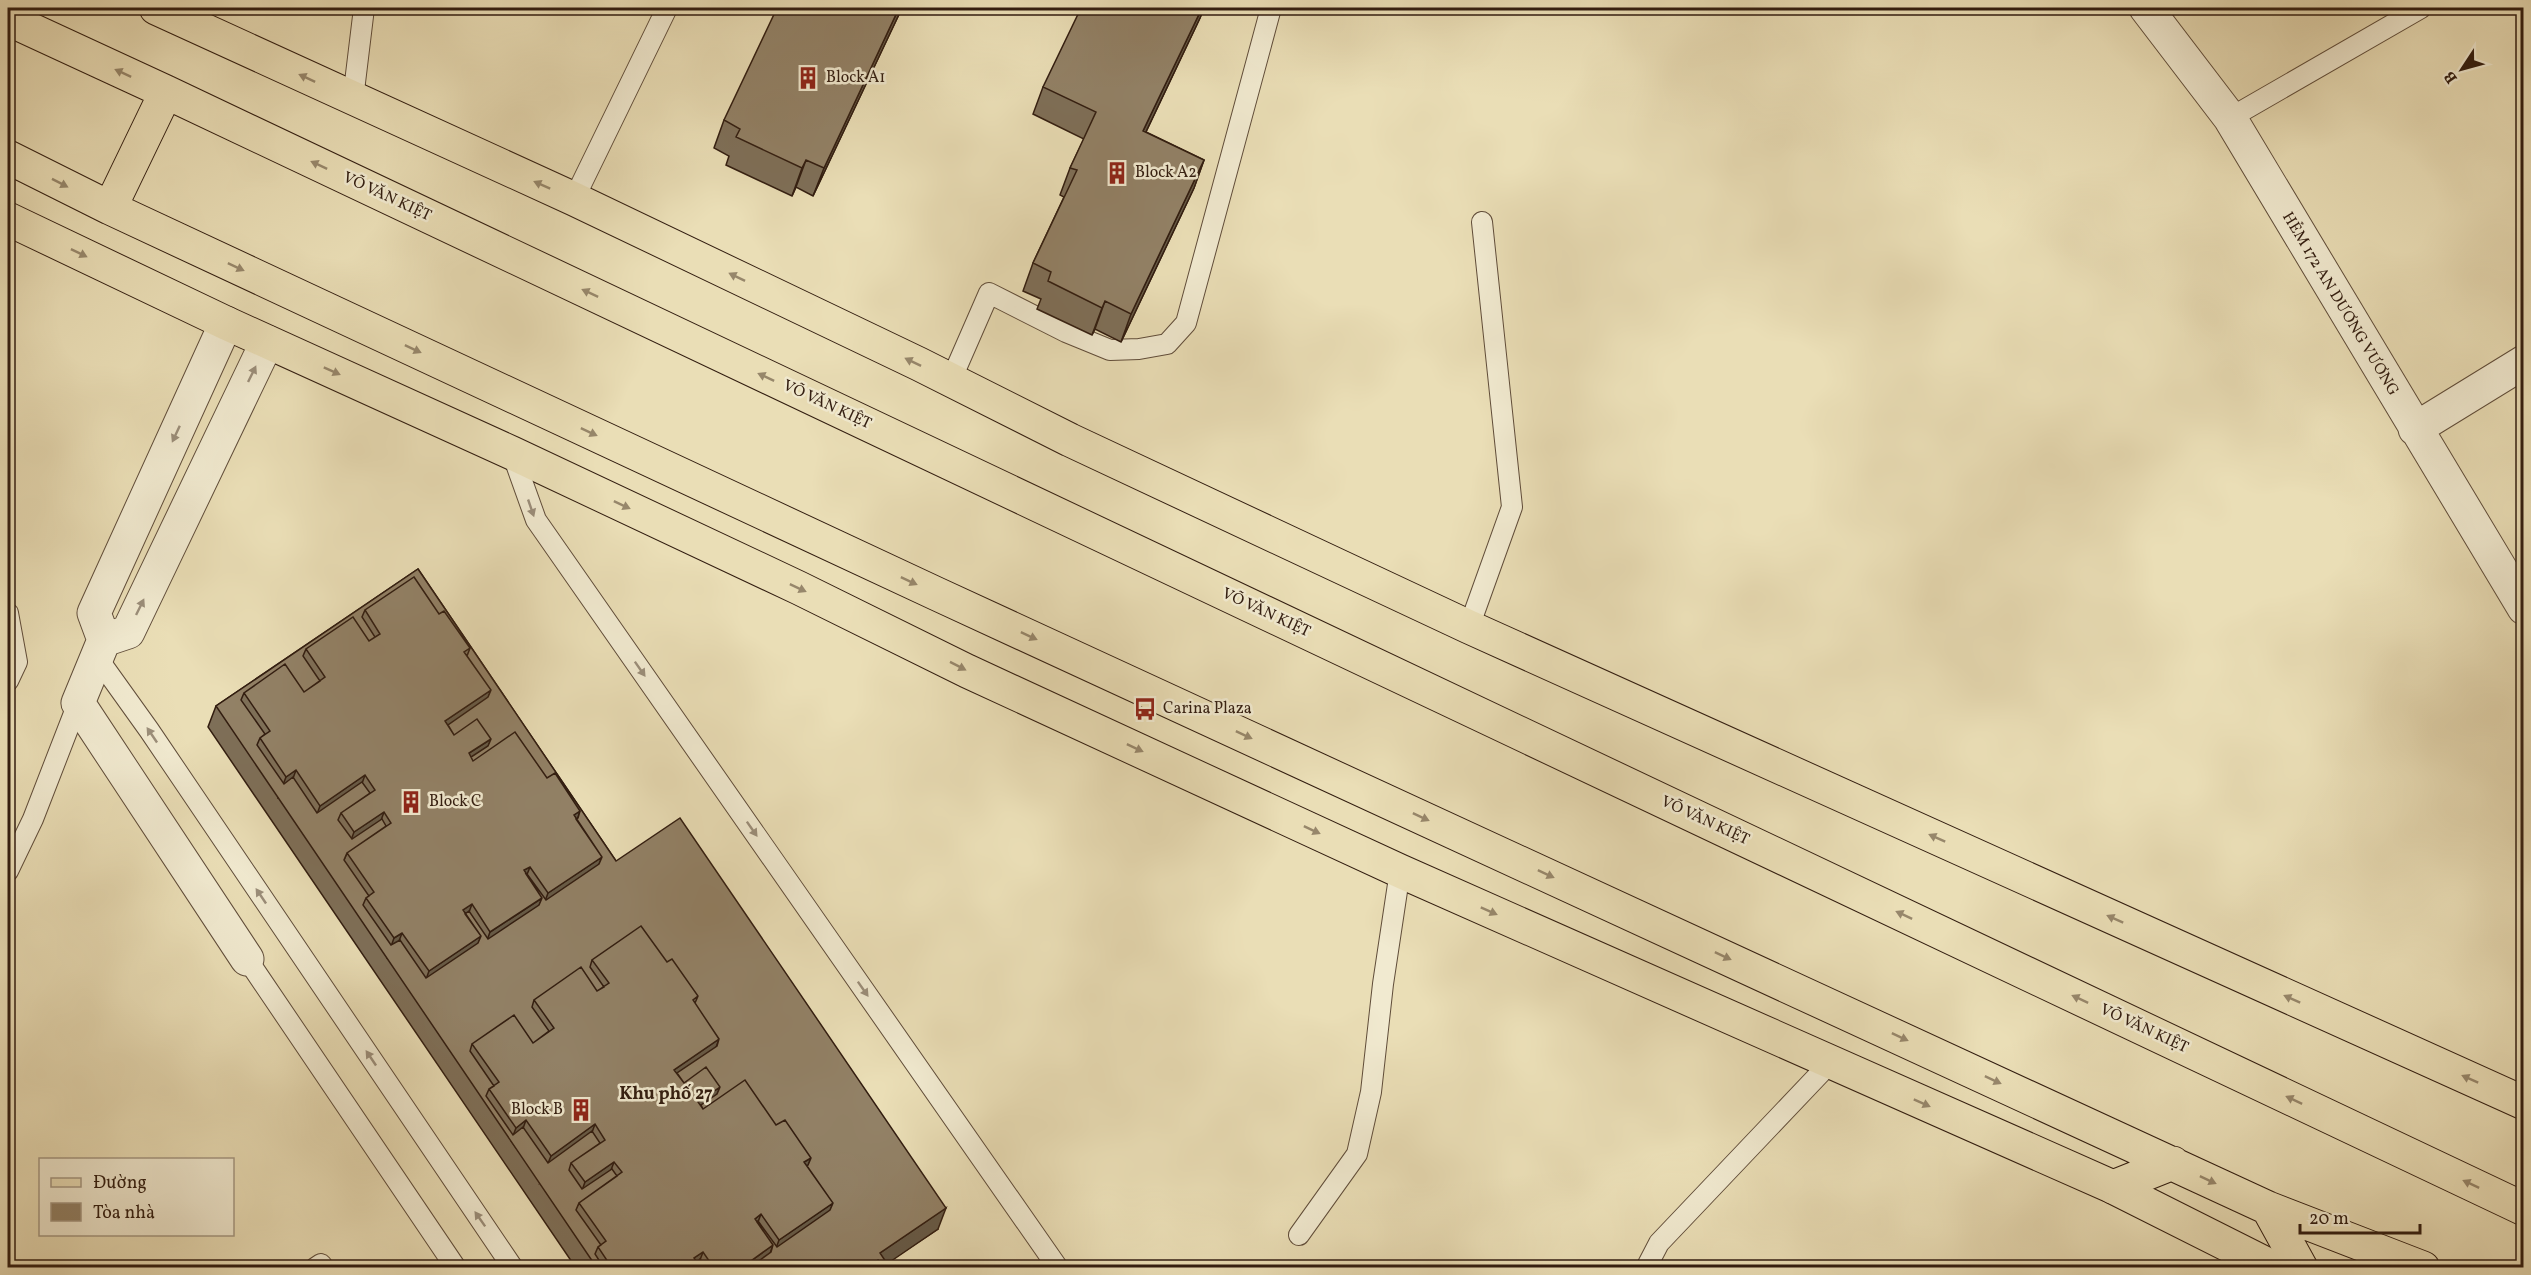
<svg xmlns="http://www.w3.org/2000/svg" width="2531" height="1275" font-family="Vollkorn,serif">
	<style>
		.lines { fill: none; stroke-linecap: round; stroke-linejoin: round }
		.service-casing { stroke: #604d3a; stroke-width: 22 }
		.minor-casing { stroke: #604d3a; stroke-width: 35 }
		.primary-casing { stroke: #321d10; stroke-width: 35 }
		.trunk-casing { stroke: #321d10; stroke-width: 35 }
		.service { stroke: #f1ead0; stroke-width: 20 }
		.minor { stroke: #f1ead0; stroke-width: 33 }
		.primary { stroke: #eadeb6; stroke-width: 33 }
		.trunk { stroke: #eadeb6; stroke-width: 33 }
		.wall { fill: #7e6f58; stroke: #321d10; stroke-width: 1.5 }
		.shaded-wall { fill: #665a47; stroke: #321d10; stroke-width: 1.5 }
		.building { fill: #928166; stroke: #321d10; stroke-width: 1.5; fill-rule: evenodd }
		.oneway { fill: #97876b }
		.oneway2 { fill: #9b8e7a }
		.labels { text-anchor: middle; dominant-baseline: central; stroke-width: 5; stroke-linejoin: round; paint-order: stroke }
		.poi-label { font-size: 16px; fill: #321d10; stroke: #f1ead0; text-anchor: start }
		.street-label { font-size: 16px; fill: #321d10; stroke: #f1ead0 }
		.neighbourhood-label { font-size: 18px; font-weight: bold; fill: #321d10; stroke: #f1ead0 }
	</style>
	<rect width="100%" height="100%" fill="#eadeb6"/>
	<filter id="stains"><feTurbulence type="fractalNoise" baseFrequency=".00333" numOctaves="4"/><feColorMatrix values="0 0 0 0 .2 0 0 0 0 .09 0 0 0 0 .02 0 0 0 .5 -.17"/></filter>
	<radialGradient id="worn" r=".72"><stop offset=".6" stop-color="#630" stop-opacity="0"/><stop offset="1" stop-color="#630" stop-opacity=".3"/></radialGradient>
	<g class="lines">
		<!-- service casing -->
		<g class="service-casing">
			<path id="service" d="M353 99 364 8
				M2230 118 2421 8
				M574 199 667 8
				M951 380 989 293 1066 332 1110 350 1139 349 1167 344 1186 323 1271 8
				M512 453 536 520 1058 1268
				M8 613 17 662 8 681
				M1469 627 1512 507 1482 222
				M96 656 149 730 513 1268
				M8 871 33 819 78 703
				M247 959 456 1268
				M1299 1235 1357 1154 1371 1092 1383 984 1400 871
				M315 1268 321 1264 324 1268
				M1646 1268 1659 1243 1830 1063"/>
		</g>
		<!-- minor casing -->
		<g class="minor-casing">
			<path id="minor" d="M2146 8 2230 118 2524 608
				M226 323 94 613 104 640 128 632 267 342
				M2415 429 2524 362
				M104 640 78 703 247 959"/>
		</g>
		<!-- primary casing -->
		<g class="primary-casing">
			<path id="primary" d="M156 8 574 199 919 364 1070 440 1469 627 2524 1103
				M8 219 226 323 512 453 799 588 967 671 1400 871 2113 1187 2274 1268"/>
		</g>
		<!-- trunk casing -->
		<g class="trunk-casing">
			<path id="trunk" d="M8 19 166 92 2524 1209
				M8 157 110 208 937 594 2268 1208 2423 1268
				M110 208 166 92
				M2113 1187 2173 1163
				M2268 1208 2301 1268"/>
		</g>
		<!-- service -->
		<use href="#service" class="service"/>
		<!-- minor -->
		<use href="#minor" class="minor"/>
		<!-- primary -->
		<use href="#primary" class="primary"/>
		<!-- trunk -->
		<use href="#trunk" class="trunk"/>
	</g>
	<!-- wall -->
	<path class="wall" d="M902 8 813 196 796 187 792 196 726 165 729 156 714 148 724 120Z
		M1202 8H1204L1200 18 1146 132 1204 160 1194 188 1121 342 1095 329 1092 335 1037 309 1041 299 1023 291 1033 263 1064 197 1060 195 1070 168 1084 139 1033 114 1043 87Z
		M418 569 616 861 938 1229 887 1263 890 1268H576L208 727 216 706Z"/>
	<!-- shaded-wall -->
	<path class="shaded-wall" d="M899 8H902L813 196 824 168Z
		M1202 8H1204L1200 18 1133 159 1143 131Z
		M806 160 796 187 792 196 802 168Z
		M1204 160 1194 188 1121 342 1131 314Z
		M1105 301 1095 329 1092 335 1102 308Z
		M491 690 481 718 450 739 445 721Z
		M491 739 483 760 463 789 469 753Z
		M296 770 286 798H278L286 777Z
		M365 775 355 803 310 833 320 806Z
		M580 811 575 827 574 815Z
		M384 812 374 840 347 853 344 860 354 832Z
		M602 857 591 884 538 921 548 893Z
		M530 867 524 882V870Z
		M542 898 532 925 480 960 490 932Z
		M472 904 465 923 463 910Z
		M402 933 392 960 387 958 394 938Z
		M481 936 471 964 419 999 429 971Z
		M719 1039 709 1067 679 1087 674 1070Z
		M720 1087 712 1108 701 1116 698 1102Z
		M526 1120 516 1148 511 1141 516 1128Z
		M595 1124 585 1152 540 1183 551 1156Z
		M811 1158 805 1174 804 1162Z
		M614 1162 604 1189 579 1203 575 1210 585 1182Z
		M833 1203 823 1231 769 1268 779 1240Z
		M946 1208 938 1229 881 1268 880 1253Z
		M761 1214 755 1230V1219Z
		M773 1245 765 1268H741Z
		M703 1252 697 1268 694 1258Z"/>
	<!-- building -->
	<path class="building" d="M777 8H899L824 168 806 160 802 168 736 137 740 129 724 120Z
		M1081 8H1202L1143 131 1204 160 1131 314 1105 301 1102 308 1048 281 1051 272 1033 263 1077 170 1070 168 1096 112 1043 87Z
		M418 569 616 861 680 818 946 1208 880 1253 890 1268H883L878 1260 868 1268H749L771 1252 773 1245 757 1222 758 1221 777 1247 830 1210 833 1203 807 1166 808 1165 811 1158 785 1120 776 1125 745 1080 703 1109 701 1105 717 1094 720 1087 706 1067 684 1083 677 1073 717 1046 719 1039 695 1003 698 996 672 959 667 962 641 926 592 960 590 967 604 987 597 991 581 967 534 1000 532 1007 549 1031 533 1043 514 1015 472 1044 470 1051 494 1086 489 1089 486 1096 513 1135 523 1127 548 1163 592 1131 600 1143 571 1163 569 1170 582 1189 612 1169 617 1176 579 1203 576 1210 601 1245 598 1247 595 1254 604 1268H597L216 706ZM414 577 439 614 444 611 470 648 467 656 491 690 488 697 448 725 454 735 477 719 491 739 488 746 471 757 473 761 515 732 547 778 555 773 580 811 578 818 576 819 602 857 599 864 546 900 527 874H526L542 898 539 905 488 939 469 911 465 914 481 936 478 943 426 978 400 940 391 945 363 905 366 898 369 896 344 860 347 853 386 826 382 819 352 839 338 820 341 813 370 793 362 782 317 813 293 777 284 784 257 745 260 738 265 734 241 700 244 693 285 664 304 692 320 681 303 656 306 649 353 617 369 641 375 637 362 617 365 610Z
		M414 577 439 614 444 611 470 648 464 652 491 690 445 721 454 735 477 719 491 739 469 753 473 761 515 732 547 778 555 773 580 811 574 815 602 857 548 893 530 867 524 870 542 898 490 932 472 904 463 910 481 936 429 971 402 933 394 938 366 898 374 892 347 853 391 823 384 812 354 832 341 813 375 790 365 775 320 806 296 770 286 777 260 738 270 731 244 693 285 664 304 692 325 677 306 649 353 617 369 641 380 634 365 610Z
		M641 926 667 962 672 959 698 996 693 1000 719 1039 674 1070 684 1083 706 1067 720 1087 698 1102 703 1109 745 1080 776 1125 785 1120 811 1158 804 1162 833 1203 779 1240 761 1214 755 1219 773 1245 741 1268H714L703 1252 694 1258 701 1268H612L598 1247 606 1241 579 1203 622 1172 614 1162 585 1182 571 1163 605 1140 595 1124 551 1156 526 1120 516 1128 489 1089 499 1082 472 1044 514 1015 533 1043 554 1028 534 1000 581 967 597 991 609 983 592 960Z
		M700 1259 706 1268H701L697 1262Z
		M878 1260 883 1268H868Z"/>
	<!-- one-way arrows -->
	<defs><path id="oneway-solid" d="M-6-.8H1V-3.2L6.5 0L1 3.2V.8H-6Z" transform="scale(1.5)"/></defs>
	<g class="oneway">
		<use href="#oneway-solid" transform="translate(123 73) rotate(-155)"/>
		<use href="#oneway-solid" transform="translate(307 78) rotate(-155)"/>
		<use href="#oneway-solid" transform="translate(319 165) rotate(-155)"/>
		<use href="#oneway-solid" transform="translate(60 183) rotate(27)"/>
		<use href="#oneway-solid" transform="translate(542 185) rotate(-156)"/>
		<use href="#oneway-solid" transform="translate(79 253) rotate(26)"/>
		<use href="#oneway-solid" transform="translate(236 267) rotate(25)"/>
		<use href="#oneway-solid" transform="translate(737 277) rotate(-154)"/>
		<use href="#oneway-solid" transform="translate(590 293) rotate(-155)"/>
		<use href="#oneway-solid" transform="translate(413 349) rotate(25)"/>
		<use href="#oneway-solid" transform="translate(913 362) rotate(-154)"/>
		<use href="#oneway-solid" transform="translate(332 371) rotate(24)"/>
		<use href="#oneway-solid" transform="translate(766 377) rotate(-155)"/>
		<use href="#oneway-solid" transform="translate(589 432) rotate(25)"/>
		<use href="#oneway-solid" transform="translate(622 505) rotate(25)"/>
		<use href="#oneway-solid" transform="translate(909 581) rotate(25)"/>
		<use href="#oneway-solid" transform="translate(798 588) rotate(25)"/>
		<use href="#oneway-solid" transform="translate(1029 636) rotate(25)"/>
		<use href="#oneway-solid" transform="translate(958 666) rotate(27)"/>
		<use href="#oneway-solid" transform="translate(1244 735) rotate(25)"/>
		<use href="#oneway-solid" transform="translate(1135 748) rotate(25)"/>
		<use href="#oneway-solid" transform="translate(1421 817) rotate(25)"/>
		<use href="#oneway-solid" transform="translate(1312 830) rotate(25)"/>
		<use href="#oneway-solid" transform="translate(1937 838) rotate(-156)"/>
		<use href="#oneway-solid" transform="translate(1546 874) rotate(25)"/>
		<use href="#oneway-solid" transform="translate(1489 911) rotate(24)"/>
		<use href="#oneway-solid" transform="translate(1904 915) rotate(-155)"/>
		<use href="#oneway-solid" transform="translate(2115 919) rotate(-156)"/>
		<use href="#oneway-solid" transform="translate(1723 956) rotate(25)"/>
		<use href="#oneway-solid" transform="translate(2080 999) rotate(-155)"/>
		<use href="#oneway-solid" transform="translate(2292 999) rotate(-156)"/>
		<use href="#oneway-solid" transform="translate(1900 1037) rotate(25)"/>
		<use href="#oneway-solid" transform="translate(2470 1079) rotate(-156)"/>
		<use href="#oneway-solid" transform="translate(1993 1080) rotate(25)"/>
		<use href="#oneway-solid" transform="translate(2294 1100) rotate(-155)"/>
		<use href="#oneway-solid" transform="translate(1922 1103) rotate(24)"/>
		<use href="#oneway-solid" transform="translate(2208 1180) rotate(25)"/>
		<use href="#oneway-solid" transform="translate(2471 1184) rotate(-155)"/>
	</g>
	<g class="oneway2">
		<use href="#oneway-solid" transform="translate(252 374) rotate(-64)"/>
		<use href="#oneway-solid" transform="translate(176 434) rotate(115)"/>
		<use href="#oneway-solid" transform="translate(531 508) rotate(71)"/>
		<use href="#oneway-solid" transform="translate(140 607) rotate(-64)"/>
		<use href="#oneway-solid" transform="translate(640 669) rotate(55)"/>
		<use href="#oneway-solid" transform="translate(152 735) rotate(-124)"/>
		<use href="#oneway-solid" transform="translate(752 829) rotate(55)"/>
		<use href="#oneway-solid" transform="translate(261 896) rotate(-124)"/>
		<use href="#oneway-solid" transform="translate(863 989) rotate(55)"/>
		<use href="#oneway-solid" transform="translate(371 1058) rotate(-124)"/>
		<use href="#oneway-solid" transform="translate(480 1219) rotate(-125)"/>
	</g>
	<!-- icons -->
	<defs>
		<g id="building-bare" transform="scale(1.8)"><path d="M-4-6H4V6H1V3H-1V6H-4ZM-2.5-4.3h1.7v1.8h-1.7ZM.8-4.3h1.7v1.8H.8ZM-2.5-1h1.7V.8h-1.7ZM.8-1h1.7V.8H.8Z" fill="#8f2418" stroke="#f1ead0" stroke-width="2.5" paint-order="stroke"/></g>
		<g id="bus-bare" transform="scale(1.8)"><path d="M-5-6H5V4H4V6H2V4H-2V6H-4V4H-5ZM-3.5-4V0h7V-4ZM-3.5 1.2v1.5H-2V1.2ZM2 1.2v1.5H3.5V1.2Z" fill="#8f2418" stroke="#f1ead0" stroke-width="2.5" paint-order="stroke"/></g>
	</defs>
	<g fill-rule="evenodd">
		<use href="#building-bare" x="808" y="78"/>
		<use href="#building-bare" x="1117" y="173"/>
		<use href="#bus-bare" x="1145" y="709"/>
		<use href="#building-bare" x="411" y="802"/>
		<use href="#building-bare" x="581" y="1110"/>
	</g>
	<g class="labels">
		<!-- poi labels -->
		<g class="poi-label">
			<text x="826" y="78">Block A1</text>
			<text x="1135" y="173">Block A2</text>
			<text x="1163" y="709">Carina Plaza</text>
			<text x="429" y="802">Block C</text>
			<text x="563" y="1110" text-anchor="end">Block B</text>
		</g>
		<!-- street labels -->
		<g class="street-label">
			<text transform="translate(387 197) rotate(25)">VÕ VĂN KIỆT</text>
			<text transform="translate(2340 304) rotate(59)">HẺM 172 AN DƯƠNG VƯƠNG</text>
			<text transform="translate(827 405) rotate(25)">VÕ VĂN KIỆT</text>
			<text transform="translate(1266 613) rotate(25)">VÕ VĂN KIỆT</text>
			<text transform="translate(1705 821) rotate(25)">VÕ VĂN KIỆT</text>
			<text transform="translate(2144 1029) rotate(25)">VÕ VĂN KIỆT</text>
		</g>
		<!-- neighbourhood labels -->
		<g class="neighbourhood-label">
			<text x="666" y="1094">Khu phố 27</text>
		</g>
	</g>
	<!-- margin -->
	<rect width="2531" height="1275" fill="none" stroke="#eadeb6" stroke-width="30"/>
	<rect x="9" y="9" width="2513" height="1257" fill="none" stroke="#321d10" stroke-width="3"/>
	<rect x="15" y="15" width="2501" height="1245" fill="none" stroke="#321d10" stroke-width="1.5"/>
	<!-- legend -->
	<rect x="39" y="1158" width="195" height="78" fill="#f1ead0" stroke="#a59883" stroke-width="1.5"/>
	<rect x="51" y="1178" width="30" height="9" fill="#eadeb6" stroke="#a59883" stroke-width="1.5"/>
	<text x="93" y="1188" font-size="18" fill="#321d10">Đường</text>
	<rect x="51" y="1203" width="30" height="18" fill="#928166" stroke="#a59883" stroke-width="1.5"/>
	<text x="93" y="1218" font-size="18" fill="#321d10">Tòa nhà</text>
	<!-- north arrow -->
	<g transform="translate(2462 69) rotate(234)" stroke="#f1ead0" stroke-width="4.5" paint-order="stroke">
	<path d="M0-4.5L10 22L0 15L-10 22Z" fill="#321d10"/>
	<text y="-9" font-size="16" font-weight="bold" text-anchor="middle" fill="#321d10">B</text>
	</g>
	<!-- scale -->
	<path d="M2300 1224v9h120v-9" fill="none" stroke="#321d10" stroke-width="3"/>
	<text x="2309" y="1224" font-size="18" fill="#321d10" stroke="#f1ead0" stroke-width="4.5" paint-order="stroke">20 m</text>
	<rect width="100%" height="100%" filter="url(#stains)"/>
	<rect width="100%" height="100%" fill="url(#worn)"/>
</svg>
